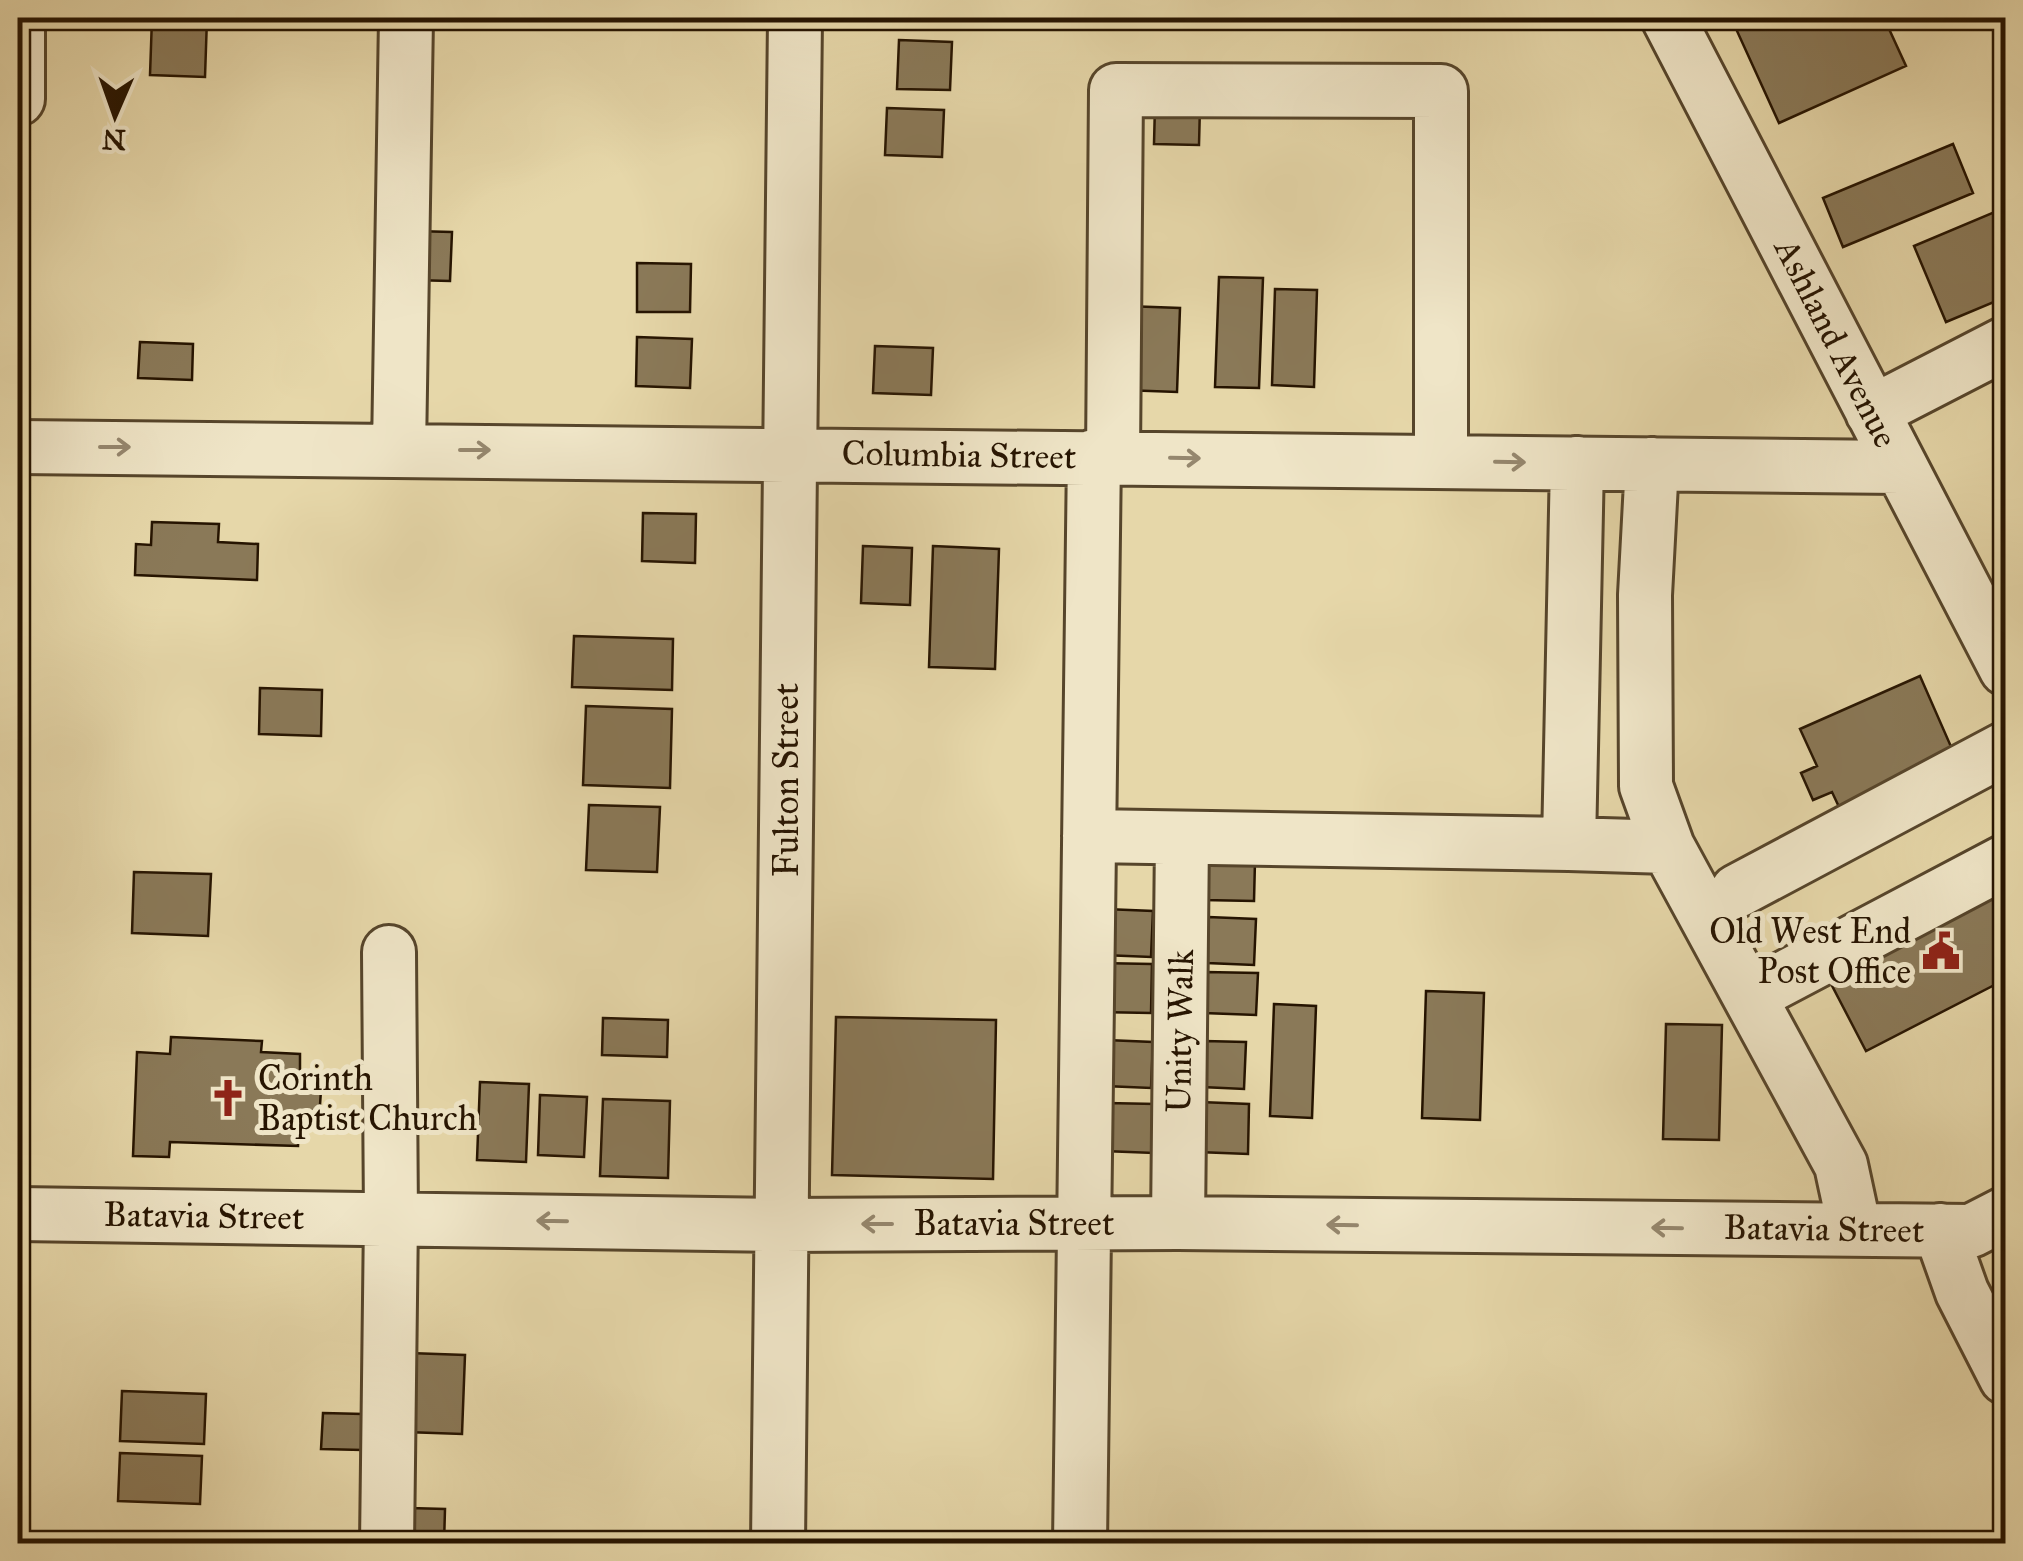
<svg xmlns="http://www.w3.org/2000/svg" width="2023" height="1561" font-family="'IM FELL Great Primer',serif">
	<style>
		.building { fill: #8a7958; stroke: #261401; stroke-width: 2.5 }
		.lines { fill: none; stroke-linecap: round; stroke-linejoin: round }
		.minor-casing { stroke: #56452b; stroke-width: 58 }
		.minor { stroke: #efe5c7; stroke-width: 52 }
		.oneway { stroke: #95876e }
		.labels { text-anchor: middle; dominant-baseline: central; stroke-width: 10; stroke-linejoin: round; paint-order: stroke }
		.street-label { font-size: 35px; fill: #261401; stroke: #efe5c7 }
		.poi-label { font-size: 35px; fill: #261401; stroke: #efe5c7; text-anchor: end }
	</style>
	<rect width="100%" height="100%" fill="#e6d7a9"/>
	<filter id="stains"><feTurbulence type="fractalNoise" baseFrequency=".002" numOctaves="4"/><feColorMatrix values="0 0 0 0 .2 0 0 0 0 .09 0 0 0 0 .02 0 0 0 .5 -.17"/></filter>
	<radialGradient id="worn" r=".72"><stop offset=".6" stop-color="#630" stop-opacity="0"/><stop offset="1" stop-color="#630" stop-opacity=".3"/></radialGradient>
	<!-- building -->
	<path class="building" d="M152 18H207L205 77 150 75Z
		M1221 18H1405V23Z
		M1737 18H1884L1906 66 1779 123 1732 20Z
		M899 40 952 42 950 90 897 89Z
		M1155 105 1200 106 1199 145 1154 144Z
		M887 108 944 110 942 157 885 155Z
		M1953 144 1973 193 1843 247 1823 198Z
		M2004 208 2006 297 1946 322 1914 246Z
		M414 231 452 232 450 281 412 280Z
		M637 263 691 264 690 312H637Z
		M1219 277 1263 278 1259 388 1215 387Z
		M1275 289 1317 290 1314 387 1272 385Z
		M1126 306 1180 308 1177 392 1123 390Z
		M637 337 692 339 690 388 636 386Z
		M140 342 193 344 192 380 138 378Z
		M875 346 933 348 931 395 873 393Z
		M643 513 696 514 695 563 642 561Z
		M152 522 219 524 218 542 258 544 257 580 135 575 136 544 151 545Z
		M863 546 912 548 910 605 861 603Z
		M933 546 999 549 995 669 929 667Z
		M574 636 673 639 672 690 572 687Z
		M1920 676 1956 758 1840 809 1832 792 1813 800 1801 773 1817 766 1800 729Z
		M260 688 322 690 321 736 259 734Z
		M586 706 672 709 670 788 583 785Z
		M589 805 660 807 657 872 586 870Z
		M1204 859 1255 861 1254 901 1203 900Z
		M134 872 211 874 208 936 132 933Z
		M2006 886V979L1866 1051 1828 978Z
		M1105 909 1153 911 1151 957 1103 955Z
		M1208 917 1256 919 1254 965 1207 963Z
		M1098 963 1152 964 1151 1013 1097 1012Z
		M1205 972 1258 973 1256 1015 1204 1013Z
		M1426 991 1484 993 1480 1120 1422 1118Z
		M1274 1004 1316 1006 1312 1118 1270 1116Z
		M836 1017 996 1020 993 1179 832 1175Z
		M603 1018 668 1020 667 1057 602 1055Z
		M1666 1024 1722 1025 1719 1140 1663 1139Z
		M171 1037 262 1041 261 1052 300 1054V1075L321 1090 320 1105 299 1121 298 1146 170 1142 169 1157 133 1156 137 1052 170 1054Z
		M1106 1040 1153 1042 1151 1088 1105 1086Z
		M1204 1041 1246 1042 1244 1089 1202 1087Z
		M480 1082 529 1084 526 1162 477 1160Z
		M540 1095 587 1097 584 1157 538 1155Z
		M603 1099 670 1101 668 1178 600 1176Z
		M1200 1102 1249 1104 1248 1154 1198 1152Z
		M1106 1103 1156 1104 1154 1153 1104 1151Z
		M409 1353 465 1355 462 1434 406 1432Z
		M122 1391 206 1394 204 1444 120 1441Z
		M323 1413 363 1414 362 1450 321 1449Z
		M120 1453 202 1456 200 1504 118 1501Z
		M409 1508 445 1509 444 1544H408Z"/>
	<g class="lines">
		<!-- minor casing -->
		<g class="minor-casing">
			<path id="minor" d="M1668 18 2006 669
				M18 99V18
				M1872 412 2006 343
				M18 447 1900 467
				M399 450 406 18
				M1113 457 1116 90 1441 91V461
				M1652 464 1645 595 1646 786 1668 847 1841 1165 1855 1230
				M1089 836 1569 844 1577 463
				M1569 844 1668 847
				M1737 891 2006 748
				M1750 996 2006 861
				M18 1214 783 1225 1178 1223 1971 1231 2006 1213
				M1178 1223 1182 838
				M1940 1230 1962 1292 2006 1378
				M387 1544 391 1218 389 952
				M778 1544 795 18
				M1080 1544 1094 456"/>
		</g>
		<!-- minor -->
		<use href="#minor" class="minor"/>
	</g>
	<!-- one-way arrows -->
	<defs><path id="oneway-shaft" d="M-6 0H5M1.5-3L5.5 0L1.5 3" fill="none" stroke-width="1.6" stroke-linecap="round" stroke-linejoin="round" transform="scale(2.5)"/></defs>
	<g class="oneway">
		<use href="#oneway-shaft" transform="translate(115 447)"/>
		<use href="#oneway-shaft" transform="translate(475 450)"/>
		<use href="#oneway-shaft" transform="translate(1185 458) rotate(1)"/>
		<use href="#oneway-shaft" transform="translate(1510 462) rotate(1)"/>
		<use href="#oneway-shaft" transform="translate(552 1221) rotate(-179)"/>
		<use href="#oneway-shaft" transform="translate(877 1224) rotate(180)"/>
		<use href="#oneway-shaft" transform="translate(1342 1225) rotate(-179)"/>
		<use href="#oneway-shaft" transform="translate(1667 1228) rotate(-179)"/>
	</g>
	<!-- icons -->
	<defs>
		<g id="civic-bare" transform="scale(3)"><path d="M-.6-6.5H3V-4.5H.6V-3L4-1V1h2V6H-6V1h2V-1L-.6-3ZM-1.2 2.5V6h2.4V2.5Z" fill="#8f2418" stroke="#efe5c7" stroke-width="2.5" paint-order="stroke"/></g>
		<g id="church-bare" transform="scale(3)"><path d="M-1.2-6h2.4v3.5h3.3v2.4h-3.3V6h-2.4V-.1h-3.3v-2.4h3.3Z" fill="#8f2418" stroke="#efe5c7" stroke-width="2.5" paint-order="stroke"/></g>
	</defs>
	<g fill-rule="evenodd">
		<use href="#civic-bare" x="1941" y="951"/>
		<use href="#church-bare" x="228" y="1098"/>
	</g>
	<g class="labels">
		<!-- street labels -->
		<g class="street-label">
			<text transform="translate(1836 343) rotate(63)">Ashland Avenue</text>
			<text transform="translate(959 455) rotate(1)">Columbia Street</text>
			<text transform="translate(786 780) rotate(-90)">Fulton Street</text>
			<text transform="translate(1180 1031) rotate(-89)">Unity Walk</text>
			<text transform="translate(204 1216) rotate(1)">Batavia Street</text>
			<text x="1014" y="1223">Batavia Street</text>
			<text transform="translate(1824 1229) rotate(1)">Batavia Street</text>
		</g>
		<!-- poi labels -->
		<g class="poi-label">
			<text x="1911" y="931">Old West End<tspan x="1911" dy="40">Post Office</tspan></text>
			<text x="258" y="1078" text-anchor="start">Corinth<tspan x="258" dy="40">Baptist Church</tspan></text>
		</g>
	</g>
	<!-- margin -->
	<rect width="2023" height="1561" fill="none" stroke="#e6d7a9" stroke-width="60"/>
	<rect x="20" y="20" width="1983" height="1521" fill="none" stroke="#261401" stroke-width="5"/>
	<rect x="30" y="30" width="1963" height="1501" fill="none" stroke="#261401" stroke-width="2.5"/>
	<!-- north arrow -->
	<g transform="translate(115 115) rotate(182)" stroke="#efe5c7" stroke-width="8" paint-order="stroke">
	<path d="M0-8L18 38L0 25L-18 38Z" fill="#261401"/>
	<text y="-15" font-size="28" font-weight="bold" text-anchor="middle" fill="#261401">N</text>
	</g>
	<rect width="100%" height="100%" filter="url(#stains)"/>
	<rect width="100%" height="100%" fill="url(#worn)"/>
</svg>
